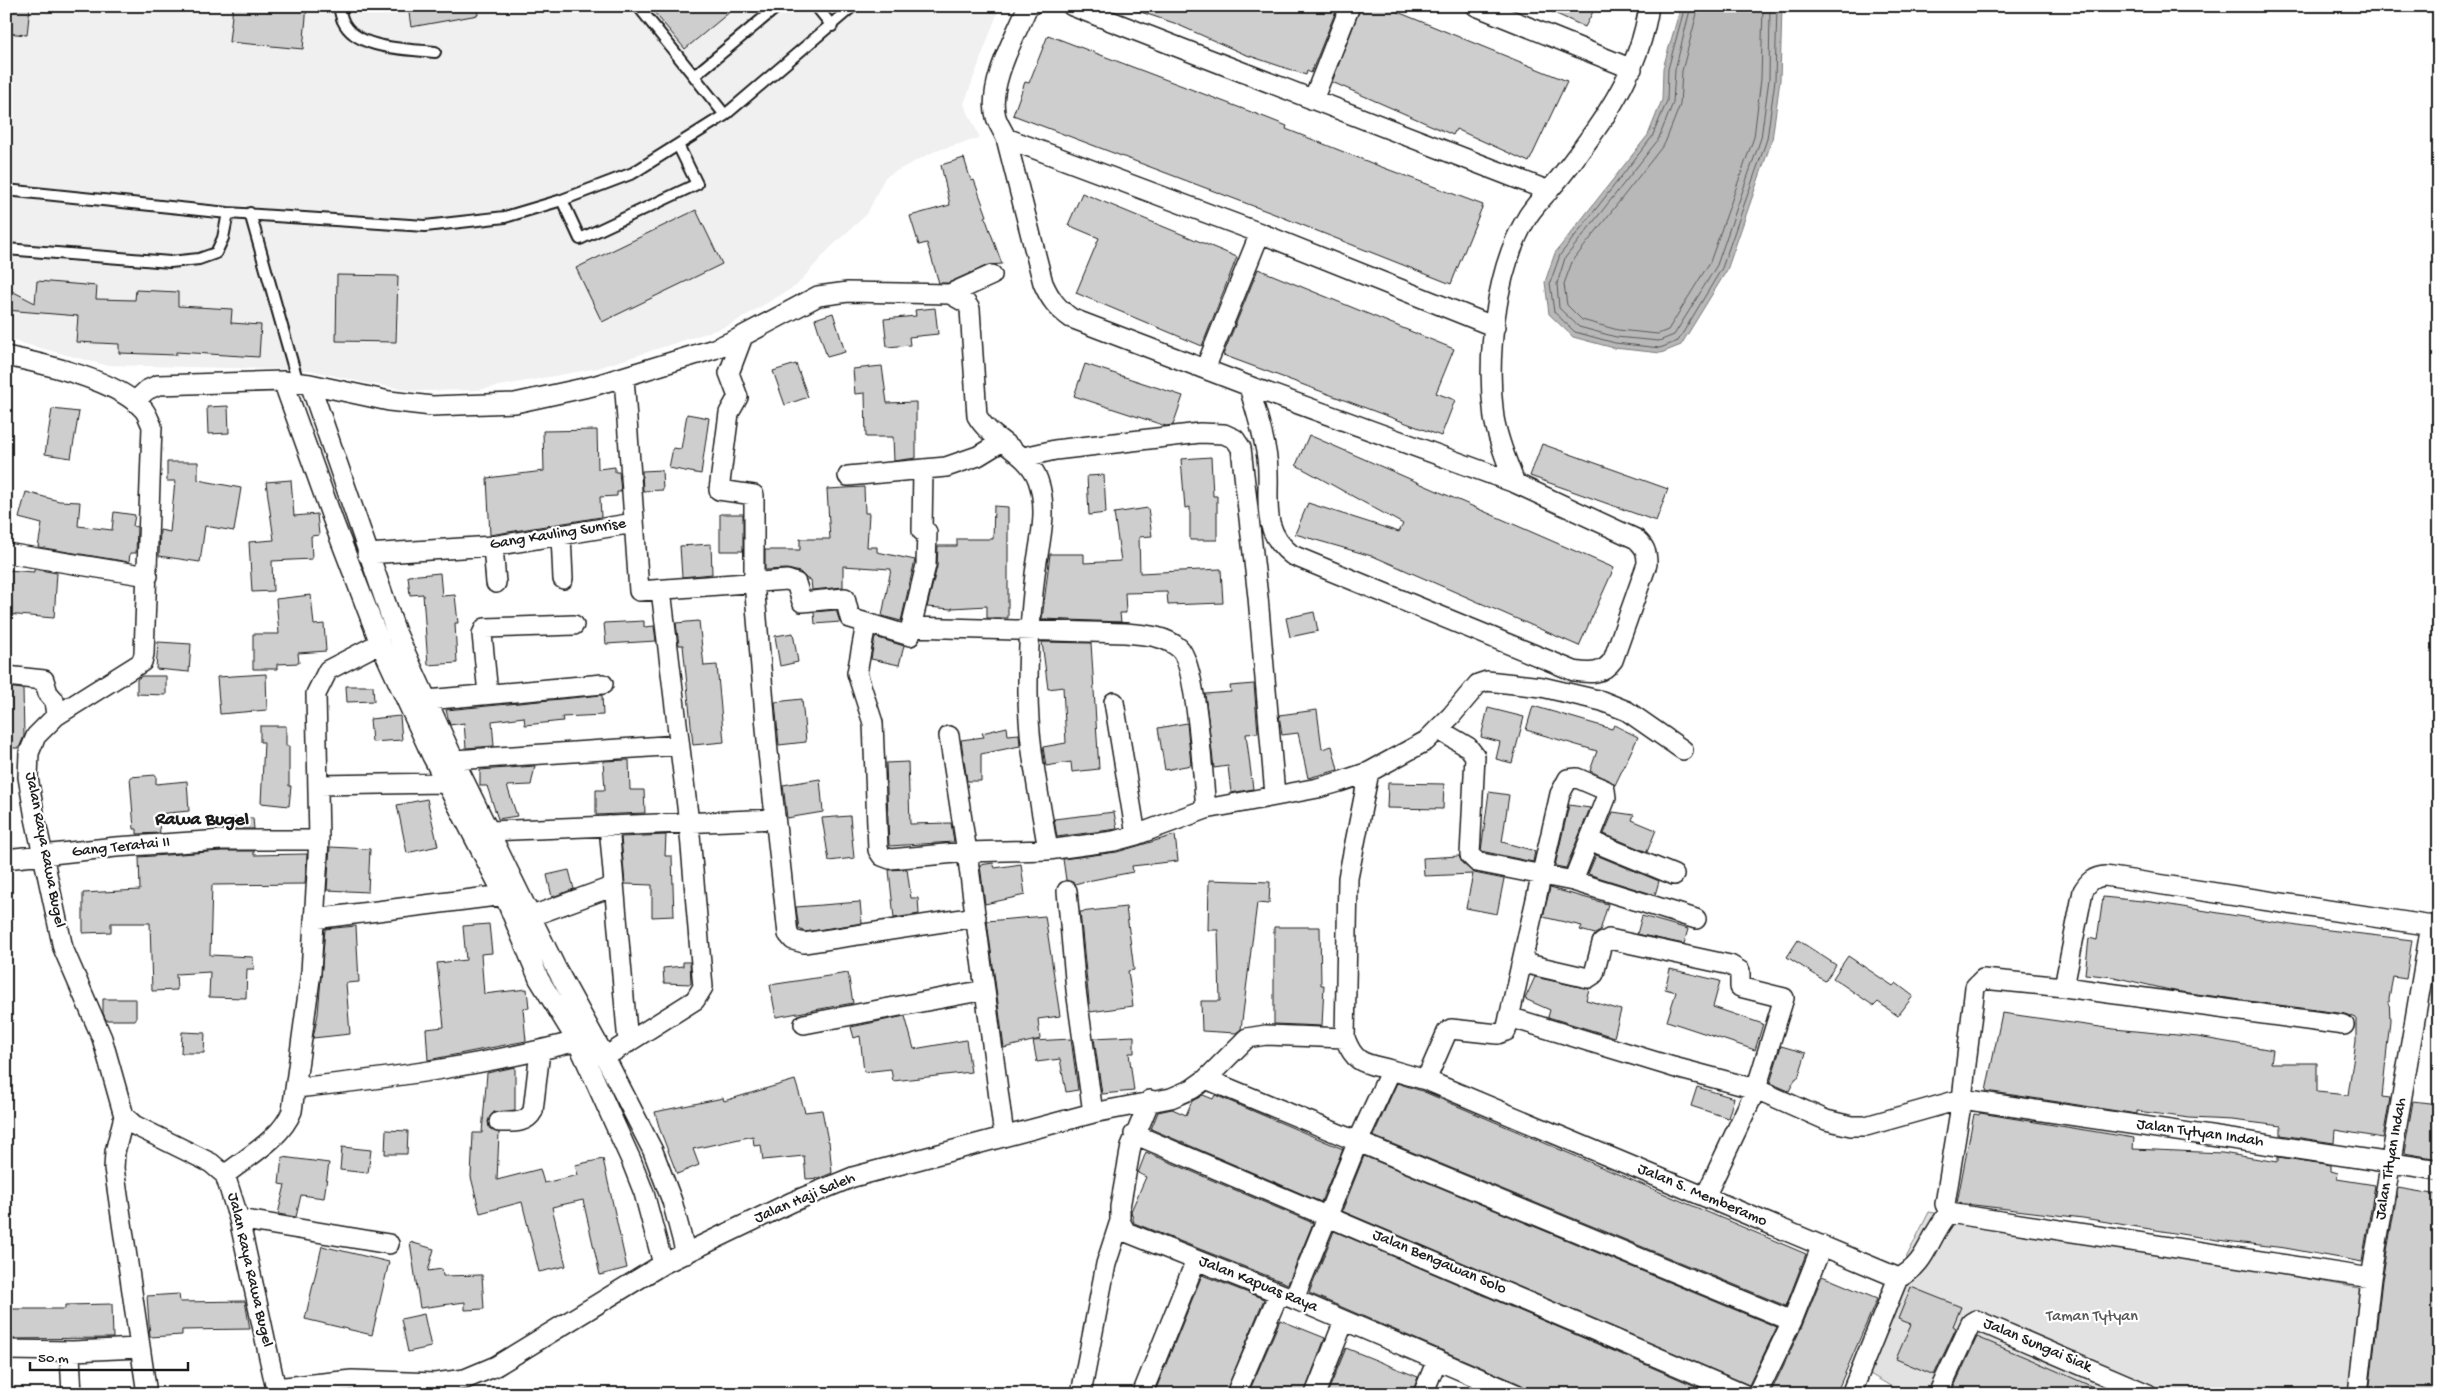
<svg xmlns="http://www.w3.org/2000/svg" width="2445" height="1400" font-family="'Gochi Hand',sans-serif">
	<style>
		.built { fill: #f0f0f0 }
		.green { fill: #e2e2e2; stroke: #7f7f7f }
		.water { fill: #b8b8b8; stroke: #7a7a7a }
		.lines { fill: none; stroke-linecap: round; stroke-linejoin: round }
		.shore { stroke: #5a5a5a; stroke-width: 1 }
		.building { fill: #cecece; stroke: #1c1c1c }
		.lane-casing { stroke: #1c1c1c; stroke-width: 14 }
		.street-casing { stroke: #1c1c1c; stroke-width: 22 }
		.lane { stroke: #fff; stroke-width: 10 }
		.street { stroke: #fff; stroke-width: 19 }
		.labels { text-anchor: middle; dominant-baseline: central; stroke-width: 4.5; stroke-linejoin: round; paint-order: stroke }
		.street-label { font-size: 16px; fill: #1c1c1c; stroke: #fff }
		.park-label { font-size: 16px; fill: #575757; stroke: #fff }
		.quarter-label { font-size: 19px; font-weight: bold; fill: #1c1c1c; stroke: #fff }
	</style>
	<rect width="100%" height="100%" fill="#fff"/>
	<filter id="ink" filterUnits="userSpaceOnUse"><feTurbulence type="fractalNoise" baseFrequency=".02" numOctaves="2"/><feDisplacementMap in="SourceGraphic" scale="10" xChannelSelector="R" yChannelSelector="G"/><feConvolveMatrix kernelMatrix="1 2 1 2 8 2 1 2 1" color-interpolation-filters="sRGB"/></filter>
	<g filter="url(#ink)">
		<!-- built -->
		<path class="built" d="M6 6H1000L964 104 980 138 935 151 885 177 867 214 830 248 796 286 728 326 598 368 478 390 415 391 366 383 310 370 105 365 6 339Z"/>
		<!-- green -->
		<path class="green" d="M1929 1212 2364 1289 2353 1394H2075L1955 1332 1928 1394H1904L1858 1367 1887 1296Z"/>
		<!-- water -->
		<path class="water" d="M1681 6H1782L1780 80 1772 140 1727 270 1681 345 1661 353 1614 348 1573 337 1549 314 1545 282 1555 253 1648 135 1662 100 1663 68Z"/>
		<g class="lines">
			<!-- shore -->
			<path class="shore" d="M1685 6 1668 69 1667 101 1652 137 1560 255 1550 283 1554 312 1575 332 1615 343 1660 348 1678 341 1722 268 1767 139 1775 80 1777 6
				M1691 6 1675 70 1673 103 1658 140 1565 258 1557 284 1559 308 1579 327 1616 337 1659 341 1674 335 1689 311 1717 265 1761 138 1769 79 1770 6
				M1699 6 1682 71 1680 105 1665 143 1572 262 1564 284 1567 305 1582 320 1618 330 1658 334 1668 330 1710 262 1754 137 1761 79 1763 6"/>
		</g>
		<!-- building -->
		<path class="building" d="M6 6H30L27 35 6 33Z
			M233 6H307L303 49 229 42Z
			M408 6H477L478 15 411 27Z
			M649 6H737L685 49Z
			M1133 6H1338L1311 73 1307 71 1306 75 1244 54 1174 23 1132 9Z
			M1361 6H1383L1567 81 1529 162 1456 129 1453 135 1332 82Z
			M1539 6H1596L1585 27Z
			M1048 35 1267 118 1287 126 1286 129 1379 166 1483 205 1451 284 1277 215 1013 115 1025 82 1029 83Z
			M964 158 971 181 974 180 987 216 985 217 1002 264 988 265 948 283H939L927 243 919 245 910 216 950 205 941 165Z
			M1082 193 1237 257 1202 346 1076 293 1099 238 1068 225Z
			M696 210 722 264 602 322 576 268Z
			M1258 269 1454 349 1436 393 1455 400 1441 436 1223 355Z
			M337 275 398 276 396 342 336 341Z
			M37 281 97 286 96 299 135 300 136 290 178 292V306L232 309 231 323 261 325 259 357 176 352V355L119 353V344L76 342 78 316 6 310V288L35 303Z
			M935 308 938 334 909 337 910 345 887 347 884 319 916 316 915 310Z
			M833 313 845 352 827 357 815 319Z
			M796 364 808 397 785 405 773 371Z
			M1085 364 1183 396 1173 425 1166 426 1074 396Z
			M882 366 887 403 916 402V458L894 461 893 437H866L865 393 855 394 853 369Z
			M228 406 229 433 208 434 207 407Z
			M52 409 79 412 71 458 45 454Z
			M687 414 709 418 701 474 669 468 673 448 681 449Z
			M597 430 598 469 615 467V472H619L621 492H617V496L600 497 601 517 490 535 487 478 544 471 543 431Z
			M1309 435 1614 568 1579 646 1375 557 1295 534 1308 503 1399 532 1403 524 1296 465Z
			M1542 444 1668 489 1656 521 1530 476Z
			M1211 457 1213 496H1217V540H1190V507L1185 508 1181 459Z
			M167 462H198V480L241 488 234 531 205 526 200 562 159 556 160 530 170 532 175 481H167Z
			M662 470 663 490 643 491 642 471Z
			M1104 475 1106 513 1089 515 1087 476Z
			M291 480 294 516 317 514 319 535 311 536 312 559 272 561 273 591 252 592 249 542 274 540 266 482Z
			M864 487 865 513H869L867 547H877V552L915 560 901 621 882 616 891 569 843 566V587L812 590 811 580 807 579 800 572 787 569 765 570V550H800V539H830L827 489Z
			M26 492 59 501 80 502 78 526 112 530 114 512 135 515 133 526 137 527 136 553H130L129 562 38 547 42 524 19 518Z
			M994 506 1008 507V618H987V606L952 608V609L927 607 937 567 938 546H957V539H993Z
			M1148 508 1152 536 1139 537 1140 573 1221 569 1223 603 1168 605 1167 592 1125 593 1126 613H1120L1121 622 1042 619 1050 554H1084V563L1121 561 1114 513Z
			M720 514H743V551H720Z
			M711 544 712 574 682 577 680 546Z
			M34 569 57 573 54 618 6 614V570L34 572Z
			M440 573 442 596 455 595 458 623H455L457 663 428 665 423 594 410 595 408 576Z
			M311 595 314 625 324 624 326 651 298 653 299 663 277 664V669H253V634H279L276 599Z
			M836 610 840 622 815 624 814 612Z
			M1314 612 1318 631 1290 637 1286 618Z
			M644 621V627L654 626 656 641 606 644 604 623Z
			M699 621 704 666 717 665 724 742 693 745 683 645H679L676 623Z
			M793 633 798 662 780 666 775 636Z
			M875 637 904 646 899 665 871 659Z
			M158 642 191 644 189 672 156 669Z
			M1042 642 1091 643 1099 769 1072 772 1071 762 1046 766 1043 747 1066 743 1063 687 1048 689Z
			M266 674 267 710 220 714 217 677Z
			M142 676H166V695L137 694V679Z
			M1254 684 1258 733 1246 734 1253 789 1231 793 1228 766 1214 768 1205 694 1231 692 1230 686Z
			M346 686H373L374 701 347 702Z
			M6 687 23 689 24 736 19 748H6Z
			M602 695 603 715 562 717 563 721 525 725 524 717 492 721 494 746 466 748 464 723 450 725 446 710Z
			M802 699 806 742 779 745 775 702Z
			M1533 706 1612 729 1614 725 1638 737 1615 785 1609 780 1590 771 1597 751 1526 730Z
			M1488 708 1524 717 1512 763 1496 759 1500 742 1481 737Z
			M1317 710 1322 749 1332 746 1338 770 1308 778 1298 733 1282 735 1279 715Z
			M400 716 402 740 372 742 370 719Z
			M1187 723 1191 765 1165 770 1158 728Z
			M260 726H286V746H289V786H291L289 806 261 803 264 742H260Z
			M1007 727 1008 735 1019 734 1020 746 981 754V781H967L961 740 984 737 982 733Z
			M629 760 630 790H644L645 813 596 815V790H605L603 761Z
			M908 762 910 824 951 823 954 842 889 846 886 763Z
			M535 766 531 785 507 786 517 816 498 819 487 786H480V770Z
			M156 775V784L187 781 189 811 158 814 160 833 137 834V829H134L130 777Z
			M820 779 823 812 787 818 783 785Z
			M1388 783 1444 784 1443 809 1387 808Z
			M1489 792 1509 795 1502 842 1535 851 1533 862 1481 851Z
			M427 799 438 846 407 853 397 805Z
			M1569 805 1590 808 1566 868 1555 866Z
			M1114 812 1117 829 1057 837 1054 819Z
			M1613 812 1634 815 1632 820 1656 830 1647 852 1604 834Z
			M850 816 854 858 829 861 822 818Z
			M229 818H253L254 829H229Z
			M666 835 665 856H672L674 916 652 917V885L625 884 621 837Z
			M1175 835 1178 861 1132 866 1133 872 1082 882 1075 884 1066 880 1063 859 1117 852Z
			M330 847 370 849 368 892 327 890Z
			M222 851H254V855L307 854 305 884 212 885 210 955 253 957 254 969H247L246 998 209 997 210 972 176 974 177 990 152 991 150 923H111V932L83 933V893L140 890 139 857Z
			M1596 855 1659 881 1655 895 1588 874Z
			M1459 856 1462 863 1474 873 1504 879 1497 914 1466 908 1473 874 1424 876 1423 858Z
			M993 863 995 868 1021 864 1025 895 985 904 980 865Z
			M907 869 911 898H918L919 914 894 918 889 870Z
			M569 870 574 889 552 897 547 875Z
			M1209 880 1270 882 1269 904 1257 903 1241 1029 1236 1033 1202 1031 1201 1001H1220L1218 930H1208Z
			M1550 888 1608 904 1600 931 1595 934 1580 930 1582 926 1543 917Z
			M2103 897 2152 902 2304 927 2412 940 2406 979 2393 977 2389 998 2390 1020 2382 1097 2390 1098 2383 1138 2335 1130 2334 1143 2281 1135V1126L2232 1120 2189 1118 2137 1111V1114L1986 1091 2002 1013 2114 1029 2198 1037 2273 1050 2271 1063H2317V1092L2348 1095 2356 1041V1018L2346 1014 2174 991 2114 977 2085 974 2089 938 2097 940Z
			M860 902 862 923 805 932 799 929 796 907Z
			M1126 907 1134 970 1128 971 1133 1006 1090 1012 1080 912Z
			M1045 916 1060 1016 1038 1019 1040 1039 1004 1048 987 921Z
			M1642 916 1688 929 1684 944 1637 934Z
			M489 924 492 953 481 954 484 994 527 989 529 1008 523 1009 526 1041 428 1060 426 1029 444 1027 437 963 466 960 463 926Z
			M356 926 359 982 346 983 350 1034 313 1038 318 1014 325 929Z
			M1274 927H1320L1321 985H1324L1322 1026 1274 1024Z
			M1798 940 1836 965 1825 981 1787 957Z
			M1848 956 1893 986 1896 983 1913 996 1898 1016 1878 1002 1874 1006 1833 978Z
			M683 962H690L691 984 664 983 663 968 683 966Z
			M1670 969 1720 981 1713 1007 1763 1024 1755 1050 1667 1021 1676 992 1665 989Z
			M848 973 853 1003 776 1017 770 985Z
			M1535 977 1589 989 1586 1000 1621 1010 1614 1037 1548 1017 1550 1010 1525 999Z
			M103 999H136V1020H106L103 1013Z
			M905 1016 914 1049 966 1040 971 1072 893 1081 891 1069 864 1072 860 1036 854 1038 851 1027Z
			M182 1032 205 1033 204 1053H181Z
			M1134 1036V1053H1129L1134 1091 1102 1094 1094 1038Z
			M1071 1039 1078 1090 1066 1092 1060 1059 1037 1062 1033 1041Z
			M1781 1046 1806 1053 1798 1078H1796L1789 1091 1770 1083Z
			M515 1067V1110L494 1112 488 1121 489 1128 499 1133 497 1180 540 1169 544 1183 578 1175 575 1165 603 1159 627 1268 600 1275 583 1200 552 1207 566 1266 539 1272 522 1202 480 1213 471 1177 473 1133H482L487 1073Z
			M795 1080 805 1112 822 1110 828 1141H829L832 1173 820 1178 806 1179 804 1156 763 1160 761 1145 754 1146 753 1136 693 1149 699 1165 677 1174 660 1130 655 1112 723 1098 724 1101Z
			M1397 1083 1422 1091 1806 1254 1786 1306 1373 1136Z
			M1697 1087 1734 1098 1728 1118 1691 1106Z
			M1203 1095 1213 1099 1215 1095 1343 1149 1321 1202 1151 1129 1158 1112 1172 1109 1186 1115 1192 1101Z
			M2413 1101 2439 1104V1159L2404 1153Z
			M1980 1113 2134 1138 2133 1149 2222 1153 2278 1162V1157L2331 1165V1171L2338 1173 2337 1179 2375 1185 2362 1262 2285 1248 2217 1240 2083 1218 1957 1203 1974 1114 1979 1115Z
			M386 1130 408 1131 407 1154H385Z
			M342 1147 371 1150 368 1173 340 1170Z
			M1146 1152 1313 1223 1288 1284 1134 1223 1131 1211 1146 1177 1138 1173Z
			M1364 1156 1777 1327 1749 1385 1342 1211Z
			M282 1157 329 1163 324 1198 301 1195 296 1217 278 1214 285 1185 279 1184Z
			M2398 1188 2439 1195V1394H2369L2382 1280Z
			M1334 1231 1714 1394H1538L1520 1384 1309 1293Z
			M410 1242 434 1249 428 1271 442 1269 443 1276 482 1275 484 1309 465 1310V1302L420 1308Z
			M322 1246 389 1262 372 1335 305 1319Z
			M1202 1275 1264 1299 1225 1394H1154Z
			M1822 1276 1877 1299 1836 1394H1770L1802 1326Z
			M1911 1287 1961 1307 1953 1326 1956 1328 1934 1375 1896 1359 1911 1324 1898 1319Z
			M179 1294 180 1302 245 1301 250 1329 182 1330V1335L150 1337 147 1296Z
			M112 1304 113 1338 6 1339V1309H65V1305Z
			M424 1314 431 1347 408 1352 401 1319Z
			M1280 1320 1325 1338 1304 1394H1248Z
			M1977 1337 2032 1360 2109 1394H1958L1952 1391Z
			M1346 1348 1418 1377 1412 1394H1327Z"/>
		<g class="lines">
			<!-- lane casing -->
			<g class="lane-casing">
				<path id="lane" d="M339 6C340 11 341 17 343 21 356 50 408 49 435 52
					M638 6 725 115
					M816 6 832 26
					M694 76 778 6
					M6 190 228 213 425 226 505 217 562 200 633 173 725 115 853 6
					M562 200 580 239 697 184 678 145
					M250 213 298 383
					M6 249 170 262 199 259 216 253 223 238 228 213"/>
			</g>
			<!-- street casing -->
			<g class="street-casing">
				<path id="street" d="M1030 6 1027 8C1015 37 987 85 996 117 998 124 1003 131 1006 138L1043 283C1050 299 1057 308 1071 318L1249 386 1515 483 1636 539C1645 547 1647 552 1647 564L1613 660C1603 674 1591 674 1574 671L1292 555C1257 528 1272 496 1267 458 1264 434 1255 410 1249 386
					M1072 6 1549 191
					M1476 6 1632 69
					M1313 100 1350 6
					M1006 138 1260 233 1495 327
					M950 294 992 275
					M743 336 729 373 738 397 729 413 719 490 754 495V582L768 752 788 934 793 940 804 943 976 917
					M6 356C45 364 116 380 143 409 147 413 149 420 152 426L144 654 142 662 56 716 36 736 29 753 28 777 35 818 63 948 102 1038 124 1116 134 1125 211 1163 225 1175 239 1219 277 1394
					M1205 369 1260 233
					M624 377 639 591 787 580 796 583 802 602 845 598 850 618 910 636 911 627 1125 633C1144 635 1164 635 1179 648 1197 664 1203 780 1206 809
					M283 381 334 523 380 643 432 756 504 895 539 979 577 1041 631 1160 644 1193 663 1264
					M310 384 396 632 454 760 556 968 605 1057 653 1151 672 1201 686 1254
					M135 401 147 390 158 385 283 381 310 384 389 401 432 406 515 403 593 386 714 349 737 339 818 296 848 292 950 294 966 303 970 309 977 416C992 442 1028 451 1038 480 1049 511 1039 544 1035 574 1031 610 1028 648 1028 684 1027 740 1039 795 1048 850
					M1024 457 1055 450 1200 433 1224 434 1235 439 1241 448 1258 597 1275 795
					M848 476 946 467 978 456 1001 442
					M1515 483C1507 462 1498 441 1494 418 1486 357 1495 269 1528 216 1537 202 1551 189 1562 175 1601 125 1640 72 1649 6
					M561 535 563 579
					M493 546 496 583
					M6 553 148 576
					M367 554 493 546 634 523
					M866 624 857 673 873 723 878 850 882 856 890 859 967 852 1048 850 1114 841 1136 835 1206 809 1318 788 1339 782 1369 772 1426 741 1451 716 1478 684 1487 681 1542 687 1602 701 1627 711 1683 750
					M911 627 926 565 927 532 922 531 923 469
					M6 676 44 680 48 693 54 700 56 716
					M488 694 482 634 485 628 574 625
					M1114 702 1136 835
					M418 704 427 700 603 684
					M1439 730 1468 747 1475 756 1470 855 1477 862 1573 881 1696 919
					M949 736 967 852 1004 1136
					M454 760 679 745
					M318 785 445 783
					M609 826 628 1043
					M490 831 775 819
					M1589 840 1674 875
					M6 859 116 847 222 840H319
					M1067 891 1076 990 1093 1113
					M532 916 614 886
					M314 919 504 895
					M1523 963 1588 978 1594 974 1602 943 1609 939 1730 965 1740 971V987L1784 998 1756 1089 1705 1197
					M2064 987 2083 891C2089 881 2094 877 2105 876L2439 927
					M1509 1017 1673 1067 1756 1089 1826 1120 1851 1126H1866L1962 1099 2439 1170
					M804 1024 985 990
					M2344 1025 2064 987 1983 979 1975 987 1962 1099 1945 1204 1949 1213 2371 1278
					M605 1057 695 1000 703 987 689 823 661 590
					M1391 1070 1426 1080 1894 1276 1896 1283 1851 1394
					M1206 1079 1792 1321
					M1426 1080 1447 1032 1451 1029 1498 1034 1506 1031 1560 794 1568 779 1577 778 1605 790 1606 798 1573 881
					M296 1088C391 1078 485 1065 577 1041
					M1150 1100 1131 1146 1120 1207V1221L1126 1232 1294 1299 1516 1394
					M124 1116 115 1152 114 1168 147 1394
					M499 1122C513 1122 526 1124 533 1111L540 1051
					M1134 1134 1743 1394
					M225 1175C248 1156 281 1139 292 1111L311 972 319 840 316 694 328 670 380 643
					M239 1219 389 1244
					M1897 1279C1929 1263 1927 1238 1949 1213
					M1294 1299 1358 1141 1391 1070C1365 1063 1355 1065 1345 1038L1348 878 1369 772
					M6 1350 73 1351
					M275 1388 352 1380 435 1383 465 1379 496 1366 663 1264 792 1202 853 1177 1093 1113 1171 1098 1192 1089 1206 1079 1247 1038 1266 1035 1345 1038
					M72 1394 70 1356 73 1351 139 1348
					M1081 1394 1106 1264 1120 1221
					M1142 1394 1196 1260
					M1236 1394 1279 1293
					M1315 1394 1344 1321
					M1423 1394 1437 1360
					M1757 1394 1792 1321 1822 1245
					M1938 1394 1971 1323 1976 1320 2148 1394
					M2358 1394 2371 1278 2431 925"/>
			</g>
			<!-- lane -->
			<use href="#lane" class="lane"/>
			<!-- street -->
			<use href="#street" class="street"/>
		</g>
	</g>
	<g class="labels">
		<!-- street labels -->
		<g class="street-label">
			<text transform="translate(558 535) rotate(-9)">Gang Kavling Sunrise</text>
			<text transform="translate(121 848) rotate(-6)">Gang Teratai II</text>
			<text transform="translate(44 850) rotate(79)">Jalan Raya Rawa Bugel</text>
			<text transform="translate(2200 1134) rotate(8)">Jalan Tytyan Indah</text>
			<text transform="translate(2392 1159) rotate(-80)">Jalan Tityan Indah</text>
			<text transform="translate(1702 1196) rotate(23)">Jalan S. Memberamo</text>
			<text transform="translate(805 1199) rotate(-23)">Jalan Haji Saleh</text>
			<text transform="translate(1439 1263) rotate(23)">Jalan Bengawan Solo</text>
			<text transform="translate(249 1270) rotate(77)">Jalan Raya Rawa Bugel</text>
			<text transform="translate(1258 1285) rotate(22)">Jalan Kapuas Raya</text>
			<text transform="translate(2037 1346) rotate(23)">Jalan Sungai Siak</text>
		</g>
		<!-- park labels -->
		<g class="park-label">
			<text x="2092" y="1317">Taman Tytyan</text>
		</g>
		<!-- quarter labels -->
		<g class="quarter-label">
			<text x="202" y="820">Rawa Bugel</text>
		</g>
	</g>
	<!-- margin -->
	<rect width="2445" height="1400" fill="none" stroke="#fff" stroke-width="25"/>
	<rect x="12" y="12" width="2420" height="1375" fill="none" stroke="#1c1c1c" stroke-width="2" filter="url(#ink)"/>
	<!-- scale -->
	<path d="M30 1362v8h158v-8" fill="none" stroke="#1c1c1c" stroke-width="2.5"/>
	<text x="38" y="1362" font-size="15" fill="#1c1c1c" stroke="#ffffff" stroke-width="4" paint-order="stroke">50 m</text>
</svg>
